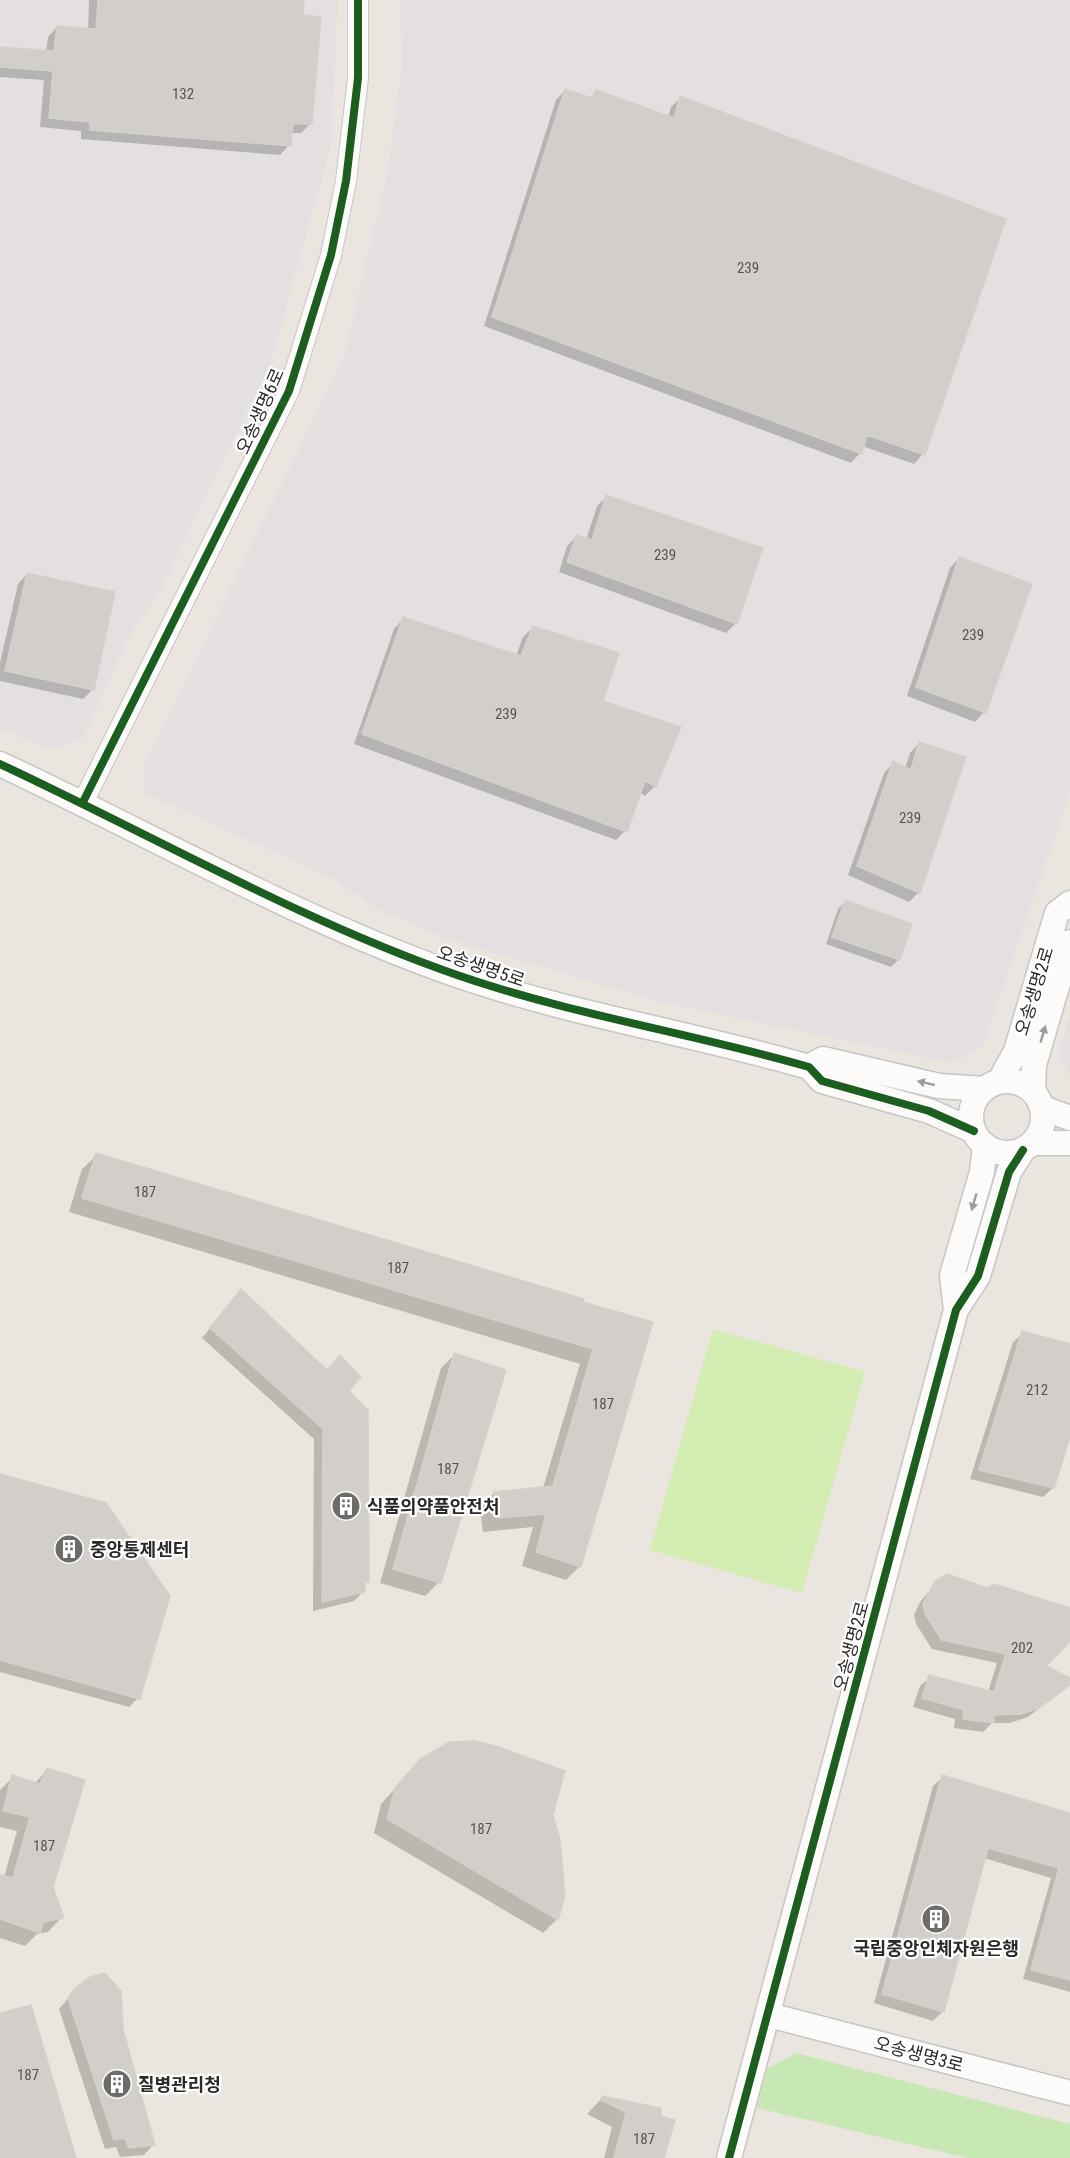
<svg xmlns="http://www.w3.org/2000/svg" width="1070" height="2158" font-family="'Roboto Condensed','Noto Sans KR',sans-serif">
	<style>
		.industrial { fill: #e4e0e2 }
		.green { fill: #c7e8b5 }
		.pitch { fill: #d4edb2 }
		.shadow { fill: #0003 }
		.building { fill: #d2cfcb; stroke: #d4d1cb; stroke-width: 1.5 }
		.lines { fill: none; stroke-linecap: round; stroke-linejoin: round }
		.minor-casing { stroke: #c7c5c5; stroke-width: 22 }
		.tertiary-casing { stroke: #c7c5c5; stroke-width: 27 }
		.minor { stroke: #fcfbfa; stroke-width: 20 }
		.tertiary { stroke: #fcfbfa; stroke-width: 24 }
		.cycleway-casing { stroke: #fff; stroke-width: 11 }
		.cycleway { stroke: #1b5e20; stroke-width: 8 }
		.oneway { fill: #9e9d9c }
		.labels { text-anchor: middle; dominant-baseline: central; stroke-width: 4.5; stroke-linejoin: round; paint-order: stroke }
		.number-label { font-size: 15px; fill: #555453 }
		.street-label { font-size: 18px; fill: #2a2a2a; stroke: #fff }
		.poi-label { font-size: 18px; font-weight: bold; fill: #2a2a2a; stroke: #fff; text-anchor: start }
	</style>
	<rect width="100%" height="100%" fill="#eae6df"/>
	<!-- industrial -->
	<path class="industrial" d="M0 0H338L331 147 270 365 157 597 129 636 83 739 49 750 0 728Z
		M400 0H1070V792L983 1047 952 1063 659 1002 445 938 377 909 332 878 145 793 143 768 343 358 387 177 402 64Z
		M1070 1012V1076L1058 1057Z"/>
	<!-- green -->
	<path class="green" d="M796 2053 1070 2124V2158H968L757 2108 767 2069Z"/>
	<!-- pitch -->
	<path class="pitch" d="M713 1329 865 1372 802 1593 650 1550Z"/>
	<!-- shadow -->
	<path class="shadow" d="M89 0 303 2 302 16 311 123 301 133H291L289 145 280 155 81 139V131L40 127 44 80 0 77V48L46 52 48 37 57 27 88 30Z
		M565 90 589 99 596 92 668 117 671 107 681 97 923 454 914 464 862 446 860 453 851 463 484 326 556 100Z
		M607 496 736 623 726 633 559 572 567 546 577 536 586 540 597 506Z
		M959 558 1030 585 984 712 975 722 907 696 950 568Z
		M27 574 93 689 83 699 0 681V663L18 584Z
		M403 619 516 656 523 637 533 627 601 702 655 786 645 796 639 792 625 831 616 840 354 744 394 629Z
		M919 743V892L909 902 848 875 884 773 893 763 905 769 910 753Z
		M845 902 910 925 898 960 891 967 826 944 838 909Z
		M97 1155 581 1304 651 1323 580 1566 566 1580 522 1566 533 1527 483 1532 480 1508 494 1493 543 1488 580 1364 69 1212 82 1169Z
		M232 1301 346 1391 367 1582 363 1585 364 1591 354 1601 313 1611 314 1439 202 1338Z
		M1023 1333 1070 1345V1432L1053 1488 1043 1497 970 1479 1013 1342Z
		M455 1354 439 1582 425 1596 380 1583 441 1368Z
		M0 1475 138 1698 129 1707 0 1672Z
		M936 1583 987 1590 994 1586 1070 1609 1067 1642 1043 1666 1070 1680V1684L1028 1717 1010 1723H992L983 1732 954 1728 955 1719 913 1707 920 1686 930 1677 988 1692 997 1663 932 1649 916 1624 914 1615 920 1602Z
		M421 1760 552 1815 557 1919 543 1933 374 1833 381 1804Z
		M47 1770 52 1887 62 1917 48 1932 37 1934 25 1946 0 1938V1876L4 1877 17 1831 0 1827V1790L13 1777 34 1784Z
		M943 1777 1070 1815V1992L1023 1979 1051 1878 984 1858 943 2011 933 2021 874 2003 933 1786Z
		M76 1989 122 2030 153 2145 144 2155 120 2157 116 2147 105 2149 59 2009Z
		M603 2097 659 2109 663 2158H604L612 2127 587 2114Z"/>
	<!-- building -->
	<path class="building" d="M98 0 304 1 303 15 321 17 312 124H293L291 146 90 130V122L49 118 53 71 0 67V47L54 51 57 26 96 29Z
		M565 89 592 98 596 90 674 118 680 96 1006 219 925 455 867 435 862 454 492 317Z
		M606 495 763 548 737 624 567 562 576 535 592 540Z
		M959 557 1032 584 986 713 916 687Z
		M27 573 115 592 94 690 5 671Z
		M403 617 521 656 533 626 619 653 603 701 681 727 656 787 645 781 627 832 362 734Z
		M919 742 966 757 920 893 857 866 893 761 911 770Z
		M845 900 912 924 900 960 832 937Z
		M96 1153 584 1299 583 1302 653 1322 581 1567 536 1552 546 1514 497 1518 494 1492 553 1486 593 1349 82 1198Z
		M241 1289 327 1370 340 1355 361 1377 349 1391 368 1410 369 1582H365V1592L322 1602 323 1429 210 1328Z
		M1022 1331 1070 1344V1437L1054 1488 979 1470Z
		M454 1353 506 1370 441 1583 393 1569Z
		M0 1474 106 1503 170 1596 140 1699 0 1660Z
		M947 1574 987 1588 994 1584 1070 1608 1069 1643 1046 1666 1070 1678V1685L1039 1708 1021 1714 994 1715V1723L963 1719 964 1710 922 1698 929 1675 994 1692 1006 1654 942 1640 925 1614 923 1604 935 1581Z
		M474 1741 496 1746 565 1771 553 1815 560 1840 565 1896 558 1920 387 1819 395 1788 420 1759 449 1742Z
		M47 1768 85 1780 53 1887 64 1918 43 1922 40 1933 0 1919V1875L13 1878 30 1817 3 1811 12 1775 40 1784Z
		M942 1775 1070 1813V1980L1031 1970 1059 1868 988 1848 944 2012 882 1994Z
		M105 1973 121 1991 123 2029 155 2145 129 2148 125 2138 114 2140 68 1998 75 1988 90 1977Z
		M31 2005 76 2158H0V2013Z
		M602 2096 661 2108V2116L675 2120 664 2158H614L626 2112 601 2100Z"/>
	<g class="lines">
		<!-- minor casing -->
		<g class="minor-casing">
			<path id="minor" d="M83 802 289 391 331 255 346 181 358 78V0"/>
		</g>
		<!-- tertiary casing -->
		<g class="tertiary-casing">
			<path id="tertiary" d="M0 764C150 834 301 921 457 975 573 1015 691 1033 809 1067L822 1081 929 1111 974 1131
				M809 1067 823 1059 939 1086 984 1089
				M971 1117a36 36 0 1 1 72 0a36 36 0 1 1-72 0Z
				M999 1082 1016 1051 1057 913 1070 903
				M1033 1092 1034 1065 1070 942
				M1043 1108 1070 1118
				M1033 1143H1070
				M956 1310 952 1275 982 1172 985 1145
				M769 2015 1070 2093
				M729 2158 956 1310 978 1276 1009 1172 1023 1150"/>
		</g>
		<!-- minor -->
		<use href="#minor" class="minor"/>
		<!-- tertiary -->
		<use href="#tertiary" class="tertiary"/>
		<!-- cycleway casing -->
		<g class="cycleway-casing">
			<path id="cycleway" d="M0 764C150 834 301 921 457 975 573 1015 691 1033 809 1067L822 1081 929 1111 974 1131
				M83 802 289 391 331 255 346 181 358 78V0
				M729 2158 956 1310 978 1276 1009 1172 1023 1150"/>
		</g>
		<!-- cycleway -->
		<use href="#cycleway" class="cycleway"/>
	</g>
	<!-- one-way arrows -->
	<defs><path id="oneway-solid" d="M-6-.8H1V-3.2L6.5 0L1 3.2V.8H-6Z" transform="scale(1.5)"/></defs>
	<g class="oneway">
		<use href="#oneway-solid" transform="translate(1043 1034) rotate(-74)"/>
		<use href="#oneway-solid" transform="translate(926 1083) rotate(-167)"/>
		<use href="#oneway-solid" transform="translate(974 1202) rotate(106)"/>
	</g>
	<!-- icons -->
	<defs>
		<g id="building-disc" transform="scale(1.5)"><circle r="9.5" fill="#6d6c69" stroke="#fff"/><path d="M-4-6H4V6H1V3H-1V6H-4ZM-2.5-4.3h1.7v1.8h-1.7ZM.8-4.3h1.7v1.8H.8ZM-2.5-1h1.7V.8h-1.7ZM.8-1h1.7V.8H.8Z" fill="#fff"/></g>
	</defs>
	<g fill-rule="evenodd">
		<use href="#building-disc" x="346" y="1506"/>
		<use href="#building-disc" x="69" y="1549"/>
		<use href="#building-disc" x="936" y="1919"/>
		<use href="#building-disc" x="117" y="2084"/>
	</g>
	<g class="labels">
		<!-- number labels -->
		<g class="number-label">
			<text x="183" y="94">132</text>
			<text x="748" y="268">239</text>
			<text x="665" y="555">239</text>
			<text x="973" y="635">239</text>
			<text x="506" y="714">239</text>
			<text x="910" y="818">239</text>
			<text x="145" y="1192">187</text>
			<text x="398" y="1268">187</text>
			<text x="1037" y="1390">212</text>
			<text x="603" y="1404">187</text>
			<text x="448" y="1469">187</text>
			<text x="1022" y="1648">202</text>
			<text x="481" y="1829">187</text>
			<text x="44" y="1846">187</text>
			<text x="28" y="2075">187</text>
			<text x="644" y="2139">187</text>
		</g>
		<!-- street labels -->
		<g class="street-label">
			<text transform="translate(260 411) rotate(-66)">오송생명6로</text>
			<text transform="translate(481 966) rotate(19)">오송생명5로</text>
			<text transform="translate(1034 991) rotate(-73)">오송생명2로</text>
			<text transform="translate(851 1646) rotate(-75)">오송생명2로</text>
			<text transform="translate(919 2054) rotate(15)">오송생명3로</text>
		</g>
		<!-- poi labels -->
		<g class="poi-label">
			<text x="367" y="1506">식품의약품안전처</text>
			<text x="90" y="1549">중앙통제센터</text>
			<text x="936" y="1948" text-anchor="middle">국립중앙인체자원은행</text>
			<text x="138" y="2084">질병관리청</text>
		</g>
	</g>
</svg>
